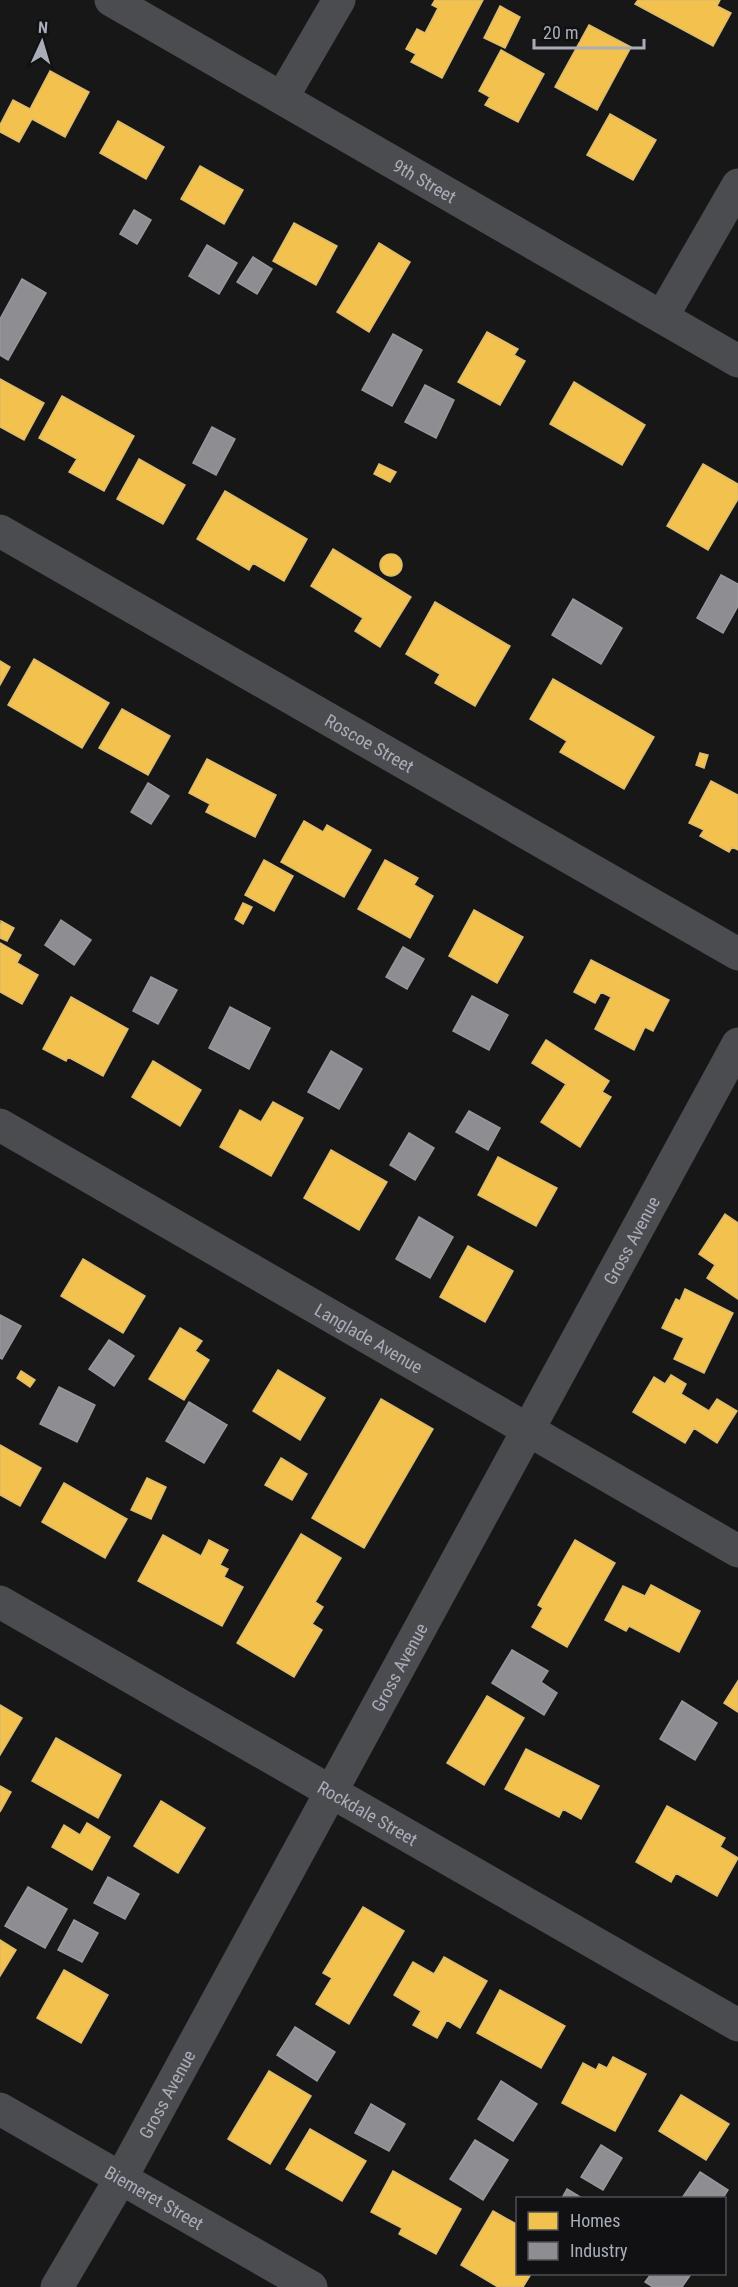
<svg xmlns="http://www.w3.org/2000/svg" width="738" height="2287" font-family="'Roboto Condensed',sans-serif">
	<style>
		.homes { fill: #f2c14e; stroke: #dcbb6e; stroke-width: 1.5 }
		.industry { fill: #8d8d92; stroke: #95979d; stroke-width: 1.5 }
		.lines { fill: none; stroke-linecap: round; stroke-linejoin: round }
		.minor { stroke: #4b4c50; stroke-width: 33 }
		.labels { text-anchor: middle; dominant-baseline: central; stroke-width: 6; stroke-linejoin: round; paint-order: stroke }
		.street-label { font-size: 18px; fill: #a8adb8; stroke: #111113 }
	</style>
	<rect width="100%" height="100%" fill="#171717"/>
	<!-- homes -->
	<path class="homes" d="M435 0H483L442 78 411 62 416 54 406 49 417 29 425 33 438 8 432 5Z
		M638 0H720L717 6 731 13 713 46 635 4Z
		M500 6 520 17 505 48 484 38Z
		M589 25 631 47 597 110 555 87Z
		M501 50 544 74 518 122 485 105 490 97 479 91Z
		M50 71 89 92 65 137 32 119 19 142 0 132V125L13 100 30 109Z
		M610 114 656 140 633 180 587 155Z
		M118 121 164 147 146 179 100 153Z
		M200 166 243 190 224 224 181 199Z
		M294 223 337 246 316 285 273 261Z
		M379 243 410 262 369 332 337 312Z
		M487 332 518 349 514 355 525 361 500 405 458 382Z
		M0 379 44 403 24 440 0 427Z
		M574 382 645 425 622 465 550 424Z
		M62 396 134 436 104 491 69 472 77 459 39 438Z
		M139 459 185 485 163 524 117 499Z
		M379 464 396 472 390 482 374 474Z
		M703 464 738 484V499L708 550 667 526Z
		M225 491 307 539 284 581 253 563 249 570 197 539Z
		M333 549 411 597 380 647 355 631 363 618 311 586Z
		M380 565a11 11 0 1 1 22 0a11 11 0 1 1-22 0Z
		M435 602 510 646 475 706 435 683 440 674 406 654Z
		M34 659 109 703 82 748 8 705Z
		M0 661 10 667 0 685Z
		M553 679 654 737 624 789 560 752 567 741 530 719Z
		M122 709 170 736 148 775 99 748Z
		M700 753 708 755 704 768 696 765Z
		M207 759 276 795 255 837 206 812 210 804 189 793Z
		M711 781 738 795V850L732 847 729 852 700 836 704 830 689 823Z
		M304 821 323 832 327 825 371 850 344 897 281 862Z
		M264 860 293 876 274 911 245 895Z
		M385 860 418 878 414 885 433 896 410 938 358 909Z
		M243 903 252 907 243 924 235 919Z
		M474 910 523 937 497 983 449 956Z
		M1 921 14 928 7 941 0 938Z
		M0 943 21 955 17 963 38 975 22 1004 0 992Z
		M591 960 669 1000 653 1031 645 1027 634 1050 595 1029 611 997 601 992 595 1003 574 992Z
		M71 997 128 1029 103 1076 68 1057 66 1061 43 1049Z
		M546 1040 609 1081 602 1092 611 1097 580 1147 541 1122 566 1084 532 1063Z
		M153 1061 201 1090 180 1126 132 1097Z
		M273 1102 303 1118 271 1176 220 1147 240 1110 261 1122Z
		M331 1150 387 1182 359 1230 304 1198Z
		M498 1157 557 1188 536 1226 478 1195Z
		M725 1214 738 1223V1299L707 1278 715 1265 699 1254Z
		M468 1246 513 1271 485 1322 440 1297Z
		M83 1259 145 1296 123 1333 61 1296Z
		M685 1289 733 1313 704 1373 674 1359 684 1338 662 1328 676 1299 680 1301Z
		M180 1328 202 1341 195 1351 209 1360 184 1400 149 1379Z
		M278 1370 325 1398 300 1440 253 1411Z
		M21 1371 35 1380 30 1387 17 1378Z
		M671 1375 686 1384 681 1394 709 1411 717 1399 737 1411 717 1443 694 1428 685 1443 633 1412 654 1377 665 1384Z
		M381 1399 433 1429 364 1548 312 1518Z
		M0 1445 41 1468 20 1506 0 1495Z
		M281 1458 307 1474 292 1500 265 1485Z
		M147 1478 166 1487 151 1519 131 1510Z
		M64 1483 127 1519 105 1558 42 1522Z
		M301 1534 341 1558 315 1602 323 1607 312 1624 322 1630 294 1677 237 1643Z
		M163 1535 201 1556 209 1540 228 1550 220 1565 228 1569 224 1577 243 1587 222 1626 138 1581Z
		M575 1540 615 1563 567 1647 532 1627 543 1608 538 1605Z
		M651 1585 700 1611 679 1652 629 1626 626 1631 605 1620 623 1586 645 1596Z
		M738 1681V1712L724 1703Z
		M487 1696 524 1718 484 1785 447 1763Z
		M0 1705 22 1718 0 1755Z
		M56 1738 121 1775 98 1818 32 1781Z
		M526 1749 599 1786 581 1819 563 1809 559 1817 505 1789Z
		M0 1786 11 1792 0 1812Z
		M161 1801 205 1828 178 1873 134 1846Z
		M667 1806 725 1838 720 1847 738 1858 717 1896 676 1873 671 1882 636 1862Z
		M87 1823 110 1837 92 1870 52 1847 64 1825 80 1835Z
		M363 1907 404 1931 349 2024 316 2004 332 1978 323 1973Z
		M0 1940 16 1950 0 1976Z
		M444 1957 487 1981 460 2028 447 2020 437 2038 413 2025 421 2011 394 1995 413 1962 434 1974Z
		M64 1970 108 1995 81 2043 37 2018Z
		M500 1990 565 2026 541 2068 477 2033Z
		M613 2057 646 2074 615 2131 562 2103 583 2063 596 2070 599 2064 607 2068Z
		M269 2071 311 2096 270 2164 228 2139Z
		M681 2095 729 2124 706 2160 659 2131Z
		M310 2129 366 2161 342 2201 286 2169Z
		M393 2171 461 2209 436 2254 399 2234 402 2228 371 2212Z
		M493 2211 518 2225V2274H531L523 2287H498L461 2265Z"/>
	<!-- industry -->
	<path class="industry" d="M134 210 151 220 137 244 120 234Z
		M207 245 237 263 219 294 189 276Z
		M253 257 272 269 257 294 237 282Z
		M22 279 46 293 8 360 0 355V319Z
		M393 334 422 350 392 406 362 390Z
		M425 385 454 400 436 438 405 422Z
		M212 427 235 439 216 475 193 463Z
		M721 575 738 584V606L723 633 697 618Z
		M573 599 622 628 601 664 552 635Z
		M148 783 169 796 151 824 131 812Z
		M61 920 91 940 74 965 45 945Z
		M403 947 424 959 407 989 386 977Z
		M151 977 177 990 158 1024 133 1011Z
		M472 996 508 1015 489 1050 453 1031Z
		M230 1007 270 1028 249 1069 209 1048Z
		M331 1051 362 1069 339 1109 308 1092Z
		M469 1111 500 1128 488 1150 456 1132Z
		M409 1133 434 1148 415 1180 390 1165Z
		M419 1217 453 1237 430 1278 396 1259Z
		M0 1315 21 1326 2 1359 0 1358Z
		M109 1340 134 1356 114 1386 89 1369Z
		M59 1387 95 1405 77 1442 40 1424Z
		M189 1402 227 1425 204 1463 166 1441Z
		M512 1650 548 1671 541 1682 557 1693 544 1715 492 1683Z
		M682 1701 717 1723 695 1760 660 1739Z
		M108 1877 139 1894 125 1919 94 1903Z
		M28 1887 67 1909 45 1948 5 1926Z
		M74 1920 98 1933 82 1962 58 1950Z
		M295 2027 335 2052 317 2081 277 2055Z
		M501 2081 537 2104 513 2141 478 2119Z
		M371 2104 405 2124 389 2151 355 2133Z
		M475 2140 508 2160 483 2200 450 2179Z
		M601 2145 622 2158 603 2190 581 2177Z
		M700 2172 728 2190 723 2198H682Z
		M567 2189 582 2198H562Z
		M651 2274H691L682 2287H653L645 2282Z"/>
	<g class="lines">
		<!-- minor -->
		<g class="minor">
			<path id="s1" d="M111 0 738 361"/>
			<path d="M282 98 339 0"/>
			<path d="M662 317 738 185"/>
			<path id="s2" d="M0 531 738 954"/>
			<path id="s3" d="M0 1125 738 1551"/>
			<path id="s4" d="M0 1602 738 2025"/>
			<path id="s5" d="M0 2109 311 2287"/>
			<path id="s6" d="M57 2287 121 2178 738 1044"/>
		</g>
	</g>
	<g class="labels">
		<!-- street labels -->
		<g class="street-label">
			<text stroke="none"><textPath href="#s1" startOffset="362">9th Street</textPath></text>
			<text stroke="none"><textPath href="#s2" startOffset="426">Roscoe Street</textPath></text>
			<text stroke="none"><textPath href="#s6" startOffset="1194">Gross Avenue</textPath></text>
			<text stroke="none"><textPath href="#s3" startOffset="426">Langlade Avenue</textPath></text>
			<text stroke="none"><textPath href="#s6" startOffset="708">Gross Avenue</textPath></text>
			<text stroke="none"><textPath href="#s4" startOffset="424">Rockdale Street</textPath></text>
			<text stroke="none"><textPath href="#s6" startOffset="222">Gross Avenue</textPath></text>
			<text stroke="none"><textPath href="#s5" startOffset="178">Biemeret Street</textPath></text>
		</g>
	</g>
	<!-- legend -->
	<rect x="516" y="2197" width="210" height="78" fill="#111113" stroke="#4d4f55" stroke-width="1.5"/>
	<rect x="528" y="2212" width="30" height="18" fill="#f2c14e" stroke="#4d4f55" stroke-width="1.5"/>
	<text x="570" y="2227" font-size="18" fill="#a8adb8">Homes</text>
	<rect x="528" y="2242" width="30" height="18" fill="#8d8d92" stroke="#4d4f55" stroke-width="1.5"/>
	<text x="570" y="2257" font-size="18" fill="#a8adb8">Industry</text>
	<!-- north arrow -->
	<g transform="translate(42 42) rotate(4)" stroke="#111113" stroke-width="4.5" paint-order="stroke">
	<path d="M0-4.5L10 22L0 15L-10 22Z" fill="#a8adb8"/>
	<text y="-9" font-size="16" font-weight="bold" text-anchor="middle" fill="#a8adb8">N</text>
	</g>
	<!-- scale -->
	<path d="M534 39v9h110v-9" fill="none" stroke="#a8adb8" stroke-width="3"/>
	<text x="543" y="39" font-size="18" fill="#a8adb8" stroke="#111113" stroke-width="4.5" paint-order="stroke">20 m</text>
</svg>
